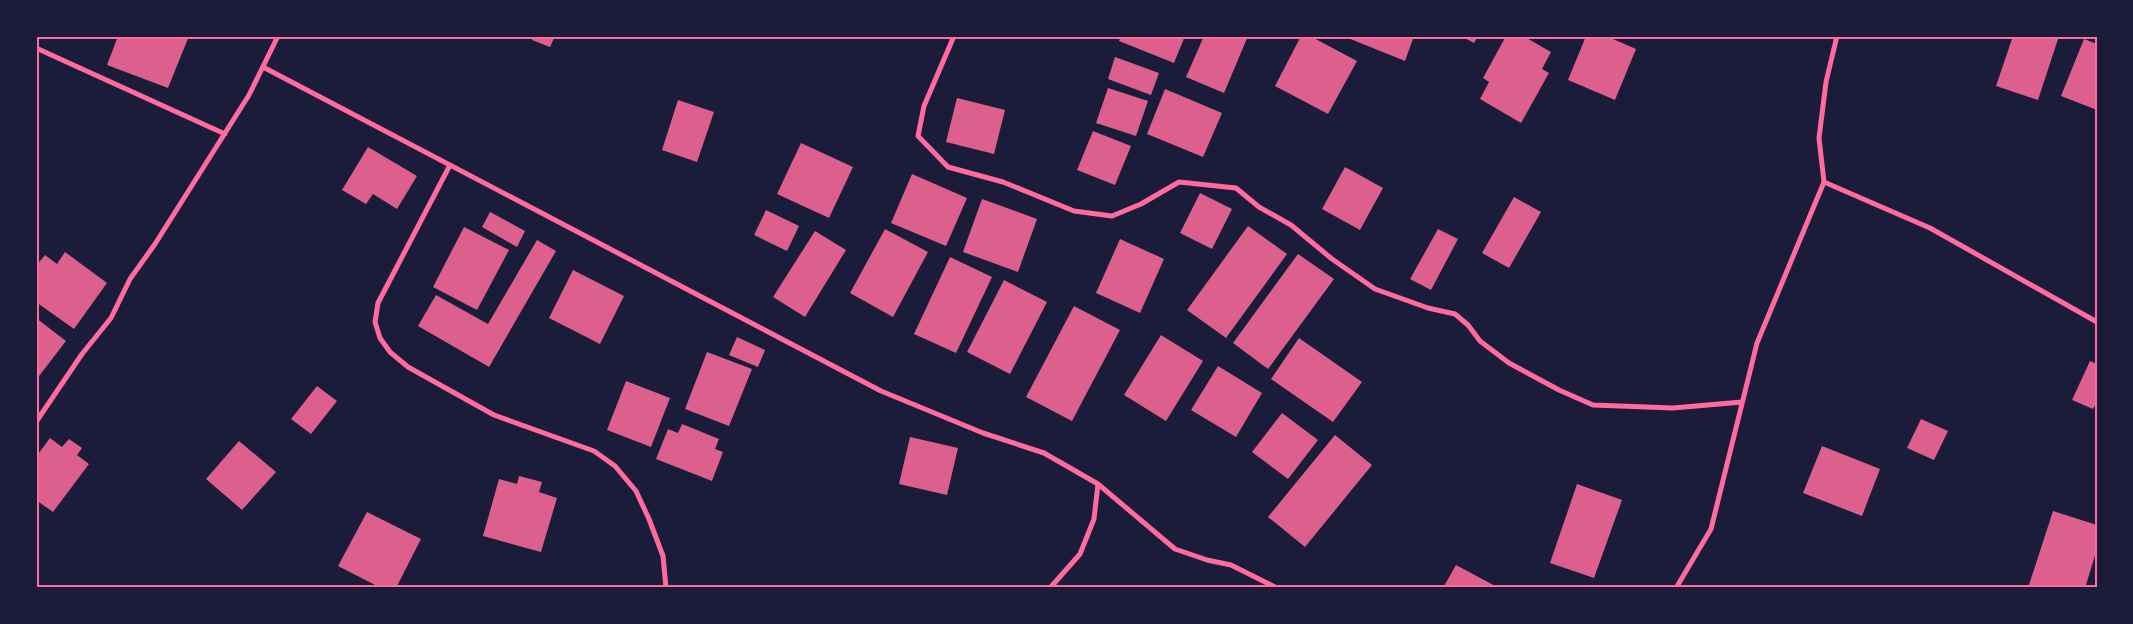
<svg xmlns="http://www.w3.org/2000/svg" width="2133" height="624" font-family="Quicksand,sans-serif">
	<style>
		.building { fill: #dd5f8e }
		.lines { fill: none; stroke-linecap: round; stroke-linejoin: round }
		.minor { stroke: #ff6b9d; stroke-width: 5 }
		.neatline { fill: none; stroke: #ff6b9d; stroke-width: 2 }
	</style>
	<rect width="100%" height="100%" fill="#1b1b3a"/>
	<!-- building -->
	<path class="building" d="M118 36H189L168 88 107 65Z
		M534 36H555L550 47 532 40Z
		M1121 36H1185L1174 63 1119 41Z
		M1204 36H1248L1224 93 1186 77Z
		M1301 36H1310L1357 61 1328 114 1275 86Z
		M1343 36H1414L1405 61Z
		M1461 36H1478L1474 43Z
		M1506 36H1523L1551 52 1542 69 1549 73 1521 123 1480 99 1489 82 1483 78Z
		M1586 36H1606L1636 49 1615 100 1568 80Z
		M2013 36H2059L2038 100 1996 86Z
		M2084 39 2097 44V110L2061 96Z
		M1115 57 1159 73 1151 95 1108 79Z
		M1108 88 1148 101 1136 136 1096 123Z
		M1165 89 1222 113 1203 157 1147 134Z
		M957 98 1005 110 994 154 946 142Z
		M678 100 714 112 697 162 662 150Z
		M1093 131 1131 146 1115 185 1077 170Z
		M801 143 853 167 829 218 777 194Z
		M368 147 417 176 397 209 373 194 366 204 342 190Z
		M1345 167 1383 188 1360 230 1322 209Z
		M912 174 967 198 946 246 891 223Z
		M1200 193 1232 209 1212 249 1180 233Z
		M1514 197 1541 212 1509 268 1482 253Z
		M982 199 1037 219 1018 272 963 252Z
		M766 210 799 226 787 251 754 235Z
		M490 212 525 231 517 247 482 227Z
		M1248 226 1287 254 1226 338 1187 310Z
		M464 227 509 250 477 310 433 287Z
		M885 229 928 252 893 317 850 293Z
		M1438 229 1458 239 1431 290 1410 279Z
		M815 231 846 250 805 317 773 297Z
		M1120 239 1164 259 1140 313 1096 293Z
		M537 240 556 251 489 367 418 326 436 295 488 324Z
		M65 252 107 283 74 329 36 302V266L45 255 57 264Z
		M1298 254 1334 279 1268 369 1233 343Z
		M950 257 992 277 956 353 914 334Z
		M573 270 624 296 600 344 549 318Z
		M1004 280 1047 302 1010 374 967 352Z
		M1074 306 1120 330 1072 421 1026 397Z
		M36 318 66 341 36 380Z
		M1161 335 1203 361 1166 421 1124 395Z
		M737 337 765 350 758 367 729 355Z
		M1299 338 1362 382 1333 422 1271 379Z
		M707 352 752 369 729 426 685 409Z
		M2090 361 2097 364V402L2093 409 2072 400Z
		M1218 366 1262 393 1236 437 1191 410Z
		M626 381 670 398 651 447 607 430Z
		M317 386 337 401 311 434 291 419Z
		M1282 413 1318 440 1288 479 1252 452Z
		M1921 419 1948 431 1934 460 1907 448Z
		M682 424 719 439 715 449 723 452 712 481 656 459 668 429 678 433Z
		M1335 435 1372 465 1305 547 1268 517Z
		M910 437 958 448 947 495 899 484Z
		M50 438 62 447 69 439 82 448 77 455 89 464 53 512 36 500V457Z
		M239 441 276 472 242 510 206 479Z
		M1822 446 1880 469 1862 516 1803 493Z
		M519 476 542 482 539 492 557 498 541 552 483 536 499 479 517 484Z
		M1577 484 1622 500 1594 578 1550 563Z
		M2053 511 2097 525V549L2085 588H2028Z
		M367 512 421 539 396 588H381L338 566Z
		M1456 565 1499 588H1443Z"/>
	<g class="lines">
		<!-- minor -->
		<path class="minor" d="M954 36 924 106 918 136 948 167 1003 182 1074 211 1112 216 1141 204 1179 182 1236 188 1259 207 1291 225 1332 259 1375 289 1428 308 1455 314 1468 325 1480 341 1509 363 1559 390 1593 405 1673 408 1742 402
			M36 48 225 134
			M263 67 881 391 983 433 1044 453 1098 484 1175 549 1207 560 1231 565 1277 588
			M450 165 378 303 375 322 380 338 390 352 408 367 494 415 594 451 615 466 636 491 649 519 663 556 666 588
			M1824 182 1930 228 2097 322
			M36 422 82 354 111 318 130 279 155 244 249 95 278 36
			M1050 588 1080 554 1094 519 1098 484
			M1676 588 1711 529 1757 343 1824 182 1819 138 1826 82 1837 36"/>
	</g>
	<!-- border -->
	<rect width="2133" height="624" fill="none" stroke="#1b1b3a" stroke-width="75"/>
	<rect x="38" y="38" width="2058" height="548" class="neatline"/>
</svg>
